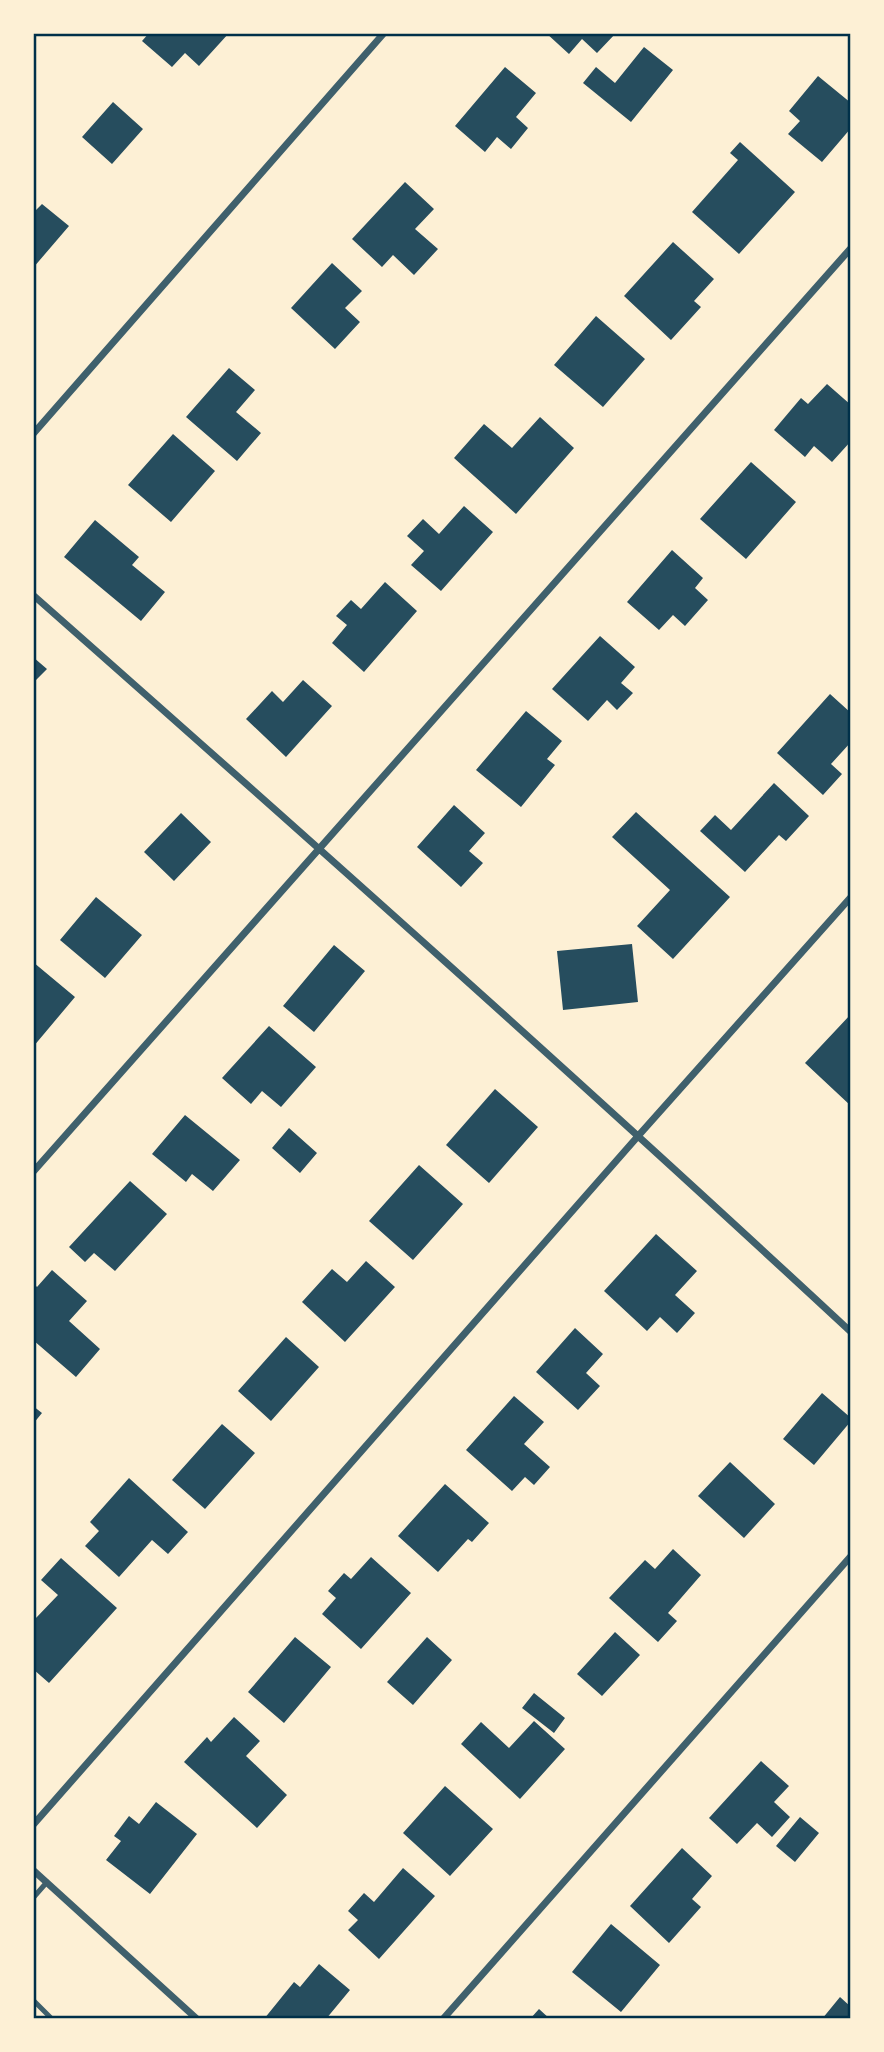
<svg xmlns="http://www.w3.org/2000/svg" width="884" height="2052" font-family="Ubuntu,sans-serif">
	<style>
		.building { fill: #264d5e }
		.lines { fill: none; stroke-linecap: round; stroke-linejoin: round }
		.service { stroke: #3f606c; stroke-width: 5 }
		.minor { stroke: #3f606c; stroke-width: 7 }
		.neatline { fill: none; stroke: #003049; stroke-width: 2.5 }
	</style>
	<rect width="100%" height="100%" fill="#fdf0d5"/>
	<!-- building -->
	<path class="building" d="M149 33H229L199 66 185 53 172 67 142 41Z
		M546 33H616L597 53 582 39 569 54Z
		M644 47 673 70 631 122 583 83 596 67 615 83Z
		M505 67 536 93 516 117 528 128 511 149 497 137 485 152 455 126Z
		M818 76 851 103V128L822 162 788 134 800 121 789 111Z
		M113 102 143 129 112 164 82 137Z
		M740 142 795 192 739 254 692 212 738 160 730 153Z
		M405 182 434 209 415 229 438 249 414 275 393 255 382 267 352 239Z
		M42 204 69 226 33 268V213Z
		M673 242 714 279 694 301 701 307 671 340 624 296Z
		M332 263 362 291 345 308 360 322 335 349 291 308Z
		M596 316 645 359 603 407 554 365Z
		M229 368 255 390 236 412 261 433 237 461 186 417Z
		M827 384 851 405V441L832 462 814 446 805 457 774 430 801 398 808 404Z
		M540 417 574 448 516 514 454 458 484 424 512 448Z
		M173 434 215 471 171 522 128 485Z
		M751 462 796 502 746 559 700 519Z
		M464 506 493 532 441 591 411 565 424 551 407 536 423 519 439 534Z
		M95 520 139 557 132 565 165 592 141 621 64 557Z
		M672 550 703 578 695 588 708 600 685 626 673 615 659 630 627 602Z
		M385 582 417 611 364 672 332 643 347 625 336 616 351 600 361 609Z
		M600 636 635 667 621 683 633 693 617 710 607 700 588 721 552 689Z
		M33 657 47 669 33 683Z
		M303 680 332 706 286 757 246 719 272 691 283 702Z
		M830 694 851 713V742L831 764 842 774 823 795 777 753Z
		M526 711 562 741 547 759 555 765 521 807 476 770Z
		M774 783 809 816 786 841 779 835 745 872 700 831 715 815 731 830Z
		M454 805 485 833 469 851 483 863 461 887 417 847Z
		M636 812 730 897 673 959 637 926 670 890 612 837Z
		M181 813 211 842 174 881 144 852Z
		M96 897 142 935 105 978 60 940Z
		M632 944 638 1002 563 1010 557 951Z
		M334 945 365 971 314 1032 283 1006Z
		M33 962 75 997 33 1047Z
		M851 1014V1106L805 1063Z
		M269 1026 316 1067 281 1107 262 1091 251 1104 222 1078Z
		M495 1089 538 1127 489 1183 446 1145Z
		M185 1115 240 1160 213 1191 192 1174 186 1182 152 1154Z
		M289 1128 317 1153 300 1173 272 1148Z
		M419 1165 463 1204 413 1260 369 1221Z
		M130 1181 167 1214 115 1271 94 1253 85 1262 69 1247Z
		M656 1234 697 1271 675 1295 695 1313 677 1333 660 1317 647 1331 604 1291Z
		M366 1261 395 1287 345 1342 302 1302 332 1269 347 1282Z
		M52 1270 87 1301 69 1321 100 1349 76 1377 33 1340V1283L37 1287Z
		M575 1328 603 1354 586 1373 600 1386 578 1410 536 1372Z
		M286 1337 319 1367 271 1421 238 1391Z
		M822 1393 851 1418V1421L814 1465 783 1439Z
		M514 1396 544 1422 524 1444 550 1467 534 1485 525 1477 512 1491 466 1450Z
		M33 1406 42 1413 33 1424Z
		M222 1424 255 1453 205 1509 172 1480Z
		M730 1462 775 1504 744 1538 698 1496Z
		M129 1478 188 1532 168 1554 152 1540 119 1577 85 1546 99 1531 90 1522Z
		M445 1484 489 1523 472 1542 468 1539 438 1572 398 1536Z
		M673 1549 701 1575 668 1613 677 1621 658 1642 609 1598 645 1560 655 1569Z
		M371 1557 411 1593 361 1649 322 1614 336 1598 328 1591 344 1573 351 1579Z
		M61 1558 117 1608 49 1683 33 1669V1618L35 1619 58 1595 41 1580Z
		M615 1632 640 1655 602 1696 577 1674Z
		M295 1637 331 1667 284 1723 248 1692Z
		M427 1637 452 1660 413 1705 387 1682Z
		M534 1693 565 1718 554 1733 522 1708Z
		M234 1717 260 1741 246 1756 287 1795 257 1828 184 1762 207 1737 211 1742Z
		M534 1721 565 1749 520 1799 461 1744 481 1722 509 1748Z
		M761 1761 789 1786 774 1802 790 1817 772 1837 757 1823 737 1844 709 1818Z
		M445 1786 493 1829 450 1876 403 1833Z
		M156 1802 197 1834 150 1894 106 1860 121 1841 114 1836 129 1816 139 1824Z
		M800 1817 819 1833 795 1862 776 1846Z
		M682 1848 712 1876 692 1899 701 1907 669 1943 630 1906Z
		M403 1868 435 1896 379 1959 348 1930 358 1920 348 1911 364 1893 374 1902Z
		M611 1924 660 1965 621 2012 572 1972Z
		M319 1964 350 1990 326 2019H264L294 1982 300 1987Z
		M840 1997 851 2007V2019H822Z
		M539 2009 550 2019H530Z"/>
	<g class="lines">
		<!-- service -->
		<path class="service" d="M33 1898 47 1882
			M33 2000 52 2019"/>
		<!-- minor -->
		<path class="minor" d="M33 434 384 33
			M33 595C308 838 582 1082 851 1332
			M33 1172 851 248
			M33 1825 639 1135 851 897
			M33 1870 197 2019
			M443 2019 851 1556"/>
	</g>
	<!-- border -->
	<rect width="884" height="2052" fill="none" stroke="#fdf0d5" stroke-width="70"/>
	<rect x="35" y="35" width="814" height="1982" class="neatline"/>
</svg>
